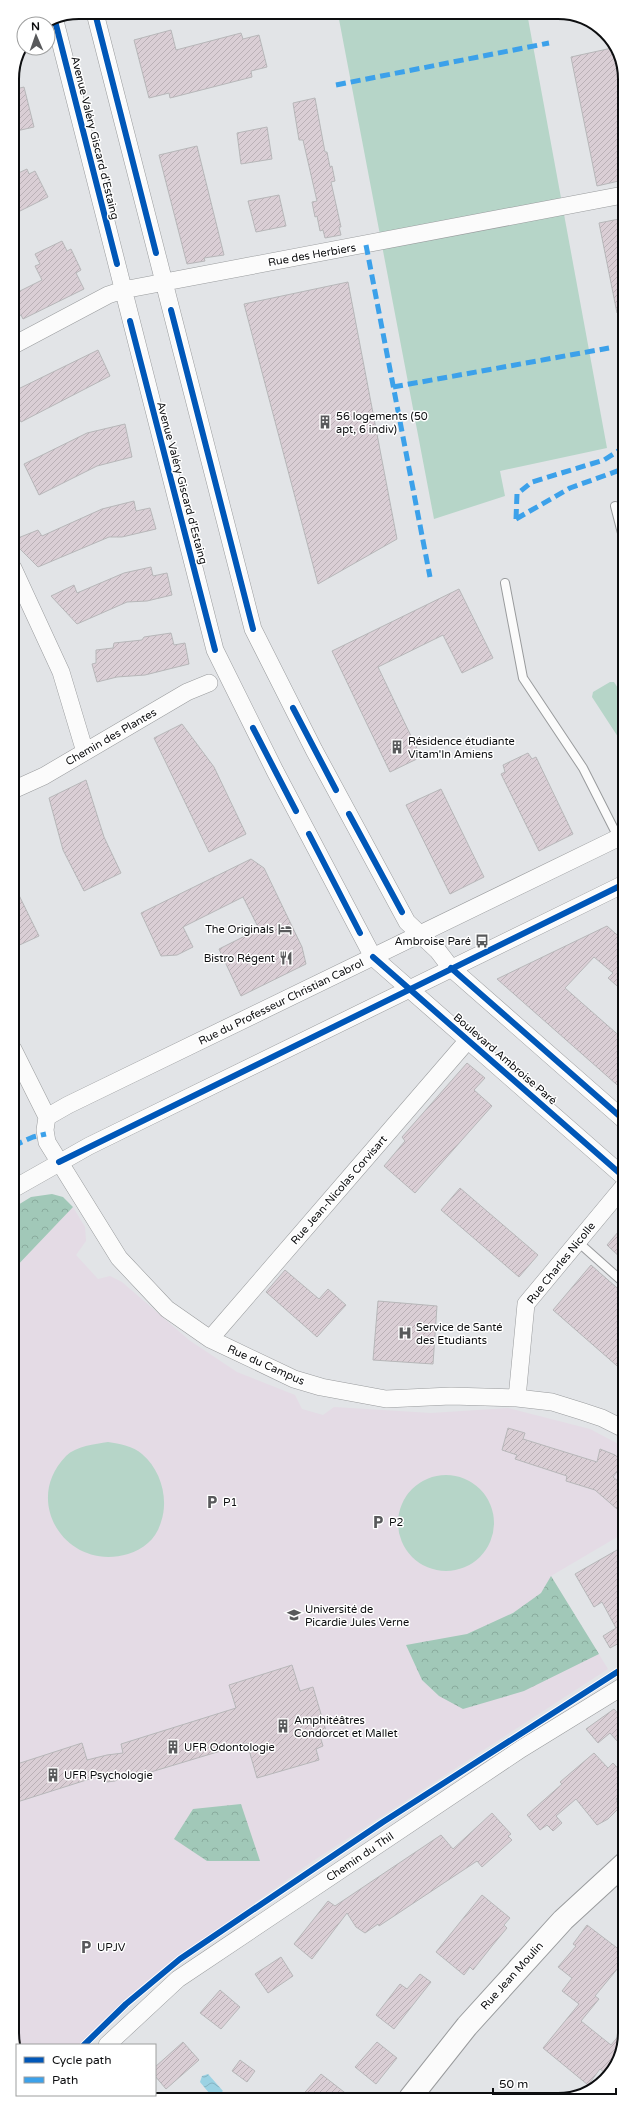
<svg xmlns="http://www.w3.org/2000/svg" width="637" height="2112" font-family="'Varela Round',sans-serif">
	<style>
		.education { fill: #e4dbe5 }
		.green { fill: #b6d5c8 }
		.forest { fill: url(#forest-crowns) }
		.water { fill: url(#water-waves) }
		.building { fill: url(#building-hatch); stroke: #b7b7b9 }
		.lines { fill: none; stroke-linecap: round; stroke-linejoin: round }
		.service-casing { stroke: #999b9d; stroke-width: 10 }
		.minor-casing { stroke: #999b9d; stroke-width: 18 }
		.secondary-casing { stroke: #999b9d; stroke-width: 24 }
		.service { stroke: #fbfbfb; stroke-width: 8 }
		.minor { stroke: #fbfbfb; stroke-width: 17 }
		.secondary { stroke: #fbfbfb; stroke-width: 22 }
		.quiet { stroke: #3ca1ea; stroke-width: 5; stroke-dasharray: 10 5; stroke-linecap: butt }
		.cycleway-casing { stroke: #fff; stroke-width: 8 }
		.cycleway { stroke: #0057b8; stroke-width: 6 }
		.labels { text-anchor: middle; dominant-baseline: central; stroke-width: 3; stroke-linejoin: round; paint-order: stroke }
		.street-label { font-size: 11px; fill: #0d0e10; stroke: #fff }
		.poi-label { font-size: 11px; fill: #0d0e10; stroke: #fff; text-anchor: start }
		.rim { fill: none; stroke: #0d0e10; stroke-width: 2 }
	</style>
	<defs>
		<pattern id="forest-crowns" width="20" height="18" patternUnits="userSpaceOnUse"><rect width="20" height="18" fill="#a1c8b8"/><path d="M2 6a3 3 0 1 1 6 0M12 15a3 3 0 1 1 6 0" fill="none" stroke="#89ab9d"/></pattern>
		<pattern id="water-waves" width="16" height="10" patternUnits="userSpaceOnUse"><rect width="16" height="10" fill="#9bd2e3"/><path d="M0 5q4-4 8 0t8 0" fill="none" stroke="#84b3c2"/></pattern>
		<pattern id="building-hatch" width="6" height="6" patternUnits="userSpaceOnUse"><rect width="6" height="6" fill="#daced5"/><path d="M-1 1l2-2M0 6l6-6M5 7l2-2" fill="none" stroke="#bab0b6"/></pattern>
	</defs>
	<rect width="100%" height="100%" fill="#e2e4e7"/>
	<!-- education -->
	<path class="education" d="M73 1207 85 1227 86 1241 76 1255 98 1279 110 1276 122 1282 189 1340 237 1372 295 1395 302 1409 323 1415 334 1407 431 1413 508 1408 590 1429 624 1447V1533L551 1576 608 1669 313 1861 162 1969 79 2045H17V2055L14 2050 13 1270Z"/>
	<!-- green -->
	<path class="green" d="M527 13 607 448 500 471 505 496 434 519 338 14Z
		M610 682H614L623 696 624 740H620L592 697 593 692Z
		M108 1442C120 1444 133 1446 142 1454 161 1470 169 1499 161 1522 156 1539 144 1549 128 1554 67 1572 21 1502 66 1456 76 1446 95 1444 108 1442Z
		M398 1523a48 48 0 1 1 96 0a48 48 0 1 1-96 0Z"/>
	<!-- forest -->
	<path class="forest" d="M52 1194 63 1197 73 1207 13 1270V1208L31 1197Z
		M551 1576 599 1654 524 1691 463 1709 439 1696 422 1680 406 1645 467 1634 513 1613 541 1593Z
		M241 1804 260 1861H207L174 1839 193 1809Z"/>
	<!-- water -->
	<path class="water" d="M208 2074 223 2091 214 2099 200 2082 202 2076Z"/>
	<!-- building -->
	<path class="building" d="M171 30 176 50 241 33 243 39 259 35 267 67 251 71 252 77 170 98 169 93 149 98 134 40Z
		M612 48 623 99V180L597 186 571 57Z
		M24 87 34 127 12 132V90Z
		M315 98 325 152H327L330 167 332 166 335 181 331 182 341 227H339L341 235 325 238 323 230 320 231 317 216 315 217 312 202 317 201 303 140H299L293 103Z
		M267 127 272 159 241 164 237 133Z
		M197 146 224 255 204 258 205 261 187 264 159 155Z
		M27 169 29 174 35 171 48 197 12 215V176Z
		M279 195 286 226 256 232 248 201Z
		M619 219 621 227H623V313H617L599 223Z
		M62 241 67 251 71 249 81 270 76 273 84 289 23 319 21 315 12 320V295L42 280 35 266 40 264 35 254Z
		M348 282 397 539 318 584 244 304Z
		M98 350 110 376 21 422 12 405V392Z
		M125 424 132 457 97 466 39 495 24 464 87 433Z
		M134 501 136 511 150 508 156 529 122 537H109L38 567 13 542V540L38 530 42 536 102 509Z
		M151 567 153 576 167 573 172 595 147 601 127 602 77 624 51 596 74 585 77 593 124 573Z
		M459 589 493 658 462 673 443 635 378 667 421 757 390 772 332 651Z
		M171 633 174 645 185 643 189 664 145 675 117 677 97 682 92 664 96 663V650L113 648 114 643 142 640 144 637Z
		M182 724 214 767 246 834 209 852 154 738Z
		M528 753 532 759 536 757 573 834 539 851 501 774 505 772 503 765Z
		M86 780 104 837 121 873 84 891 63 850 49 798Z
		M441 789 484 877 450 894 406 805Z
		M251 859 264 868 302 947 306 964 241 996 219 949 259 929 243 897 183 927 193 947 177 955 161 956 141 913Z
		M13 883 39 936 13 948Z
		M607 926 624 941V992L608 978 613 973 594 957 565 988 624 1040V1091L497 979Z
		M467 1063 485 1078 474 1090 492 1106 415 1193 384 1166 405 1141 402 1137Z
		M460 1188 538 1255 519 1277 441 1210Z
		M624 1225V1261L607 1245Z
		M591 1265 624 1294V1372L553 1310Z
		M285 1270 319 1299 328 1289 346 1305 317 1337 266 1292Z
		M378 1301 437 1306 433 1364 373 1360Z
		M508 1428 525 1433 523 1439 597 1462 600 1449 615 1455 624 1463 613 1477 624 1486V1500L617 1509 595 1490 566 1481 567 1476 515 1459 517 1455 502 1450Z
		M624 1546V1589L618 1592 625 1604V1643L623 1641 610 1648 603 1636 616 1628 602 1602 594 1607 575 1574Z
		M292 1665 300 1691 313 1687 326 1731 319 1733 323 1746 316 1749 319 1760 257 1778 247 1743 131 1778 129 1773 115 1781 107 1782 99 1776 14 1803V1765L82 1743 87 1760 107 1755 123 1753 121 1744 236 1708 229 1685Z
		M614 1709 625 1721V1750L610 1733 598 1743 586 1729Z
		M594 1753 608 1768 613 1763 625 1776V1791L616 1799 621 1806 608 1819 597 1825 576 1799 556 1816 562 1823 553 1831 547 1825 540 1830 527 1815 562 1784 560 1782Z
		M492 1813 511 1834 508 1836 512 1840 482 1867 477 1861 379 1926 378 1924 365 1933 356 1927 347 1913 312 1959 294 1944 328 1901 335 1906 441 1835 453 1849Z
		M482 1895 510 1918 504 1925 507 1928 492 1946 473 1970 470 1967 464 1975 436 1952Z
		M587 1925 625 1954V1973L618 1968 595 1996 599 1999 581 2021 611 2045 625 2028V2033L613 2068 608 2075 600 2069 588 2085 543 2048 579 2004 562 1991 572 1978 558 1967 576 1946 573 1944Z
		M281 1957 293 1976 268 1993 255 1974Z
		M420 1974 431 1982 394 2029 376 2015 400 1984 407 1989Z
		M220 1990 240 2007 221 2029 200 2013Z
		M183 2042 199 2060 166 2089 155 2076V2067Z
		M377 2042 397 2058 376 2084 355 2067Z
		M240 2060 255 2071 247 2082 232 2071Z
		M321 2074 353 2099H299Z"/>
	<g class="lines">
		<!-- service casing -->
		<g class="service-casing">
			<path id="service" d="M615 506 623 537
				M505 583 523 678 583 768 618 837
				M578 1242 624 1283"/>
		</g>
		<!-- minor casing -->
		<g class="minor-casing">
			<path id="minor" d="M54 17 215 650 275 771 373 957 624 1177
				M96 17 253 629 314 750 407 922 438 951 451 968 624 1120
				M12 346 108 295 123 290 623 195
				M13 568 61 672 85 752
				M13 790 44 776 187 692 209 683
				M13 1049 47 1117 45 1130 47 1142 119 1258 167 1309 210 1339 294 1379 321 1387 386 1399 451 1396 517 1398 552 1402 581 1411 602 1418 624 1429
				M47 1117 68 1105 624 835
				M13 1189 89 1146 624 884
				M210 1339 468 1040
				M517 1398 526 1304 624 1186
				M107 2045 178 1979 521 1749 625 1685"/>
		</g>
		<!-- secondary casing -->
		<g class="secondary-casing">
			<path id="secondary" d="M410 2098 467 2026 563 1920 625 1863"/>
		</g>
		<!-- service -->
		<use href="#service" class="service"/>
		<!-- minor -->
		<use href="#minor" class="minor"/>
		<!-- secondary -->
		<use href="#secondary" class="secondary"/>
		<!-- quiet -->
		<path class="quiet" d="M336 85 549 43
			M366 245 430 577
			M393 387 609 348
			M516 519 517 494 532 482 604 460 623 448
			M516 519 570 488 623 469
			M13 1146 33 1137 46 1134"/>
		<!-- cycleway casing -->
		<g class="cycleway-casing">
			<path id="cycleway" d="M54 17 117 264
				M96 17 156 253
				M171 310 253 629
				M130 321 215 650
				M293 708 336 790
				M253 728 296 811
				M349 814 402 912
				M309 834 360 933
				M373 957 624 1177
				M451 968 624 1120
				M59 1162 624 884
				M84 2045 126 2004 180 1959 383 1822 625 1667"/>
		</g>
		<!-- cycleway -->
		<use href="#cycleway" class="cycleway"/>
	</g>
	<!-- icons -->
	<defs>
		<g id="building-bare" transform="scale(1.08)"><path d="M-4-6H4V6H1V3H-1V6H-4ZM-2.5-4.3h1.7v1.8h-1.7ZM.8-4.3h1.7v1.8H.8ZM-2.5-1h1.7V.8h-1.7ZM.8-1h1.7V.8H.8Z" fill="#58595b" stroke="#fff" stroke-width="2.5" paint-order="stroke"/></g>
		<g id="hotel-bare" transform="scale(1.08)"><path d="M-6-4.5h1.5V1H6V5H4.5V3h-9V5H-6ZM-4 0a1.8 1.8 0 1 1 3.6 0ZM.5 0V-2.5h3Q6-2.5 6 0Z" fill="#58595b" stroke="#fff" stroke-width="2.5" paint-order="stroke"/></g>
		<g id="bus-bare" transform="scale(1.08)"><path d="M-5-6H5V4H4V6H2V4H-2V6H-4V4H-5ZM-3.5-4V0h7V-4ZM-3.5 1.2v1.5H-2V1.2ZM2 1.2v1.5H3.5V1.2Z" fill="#58595b" stroke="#fff" stroke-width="2.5" paint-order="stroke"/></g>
		<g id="restaurant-bare" transform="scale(1.08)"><path d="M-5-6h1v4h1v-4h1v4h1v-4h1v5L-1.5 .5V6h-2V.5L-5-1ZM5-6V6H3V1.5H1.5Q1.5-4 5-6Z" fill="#58595b" stroke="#fff" stroke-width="2.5" paint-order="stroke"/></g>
		<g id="hospital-bare" transform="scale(1.08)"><path d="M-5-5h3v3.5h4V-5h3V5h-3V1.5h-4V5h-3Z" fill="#58595b" stroke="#fff" stroke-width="2.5" paint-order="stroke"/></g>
		<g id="parking-bare" transform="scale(1.08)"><path d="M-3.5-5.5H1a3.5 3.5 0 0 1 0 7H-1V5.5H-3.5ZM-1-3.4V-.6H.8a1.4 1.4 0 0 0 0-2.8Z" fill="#58595b" stroke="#fff" stroke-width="2.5" paint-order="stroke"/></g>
		<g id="university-bare" transform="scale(1.08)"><path d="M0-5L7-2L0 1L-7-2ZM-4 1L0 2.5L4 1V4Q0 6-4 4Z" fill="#58595b" stroke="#fff" stroke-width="2.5" paint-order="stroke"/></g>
	</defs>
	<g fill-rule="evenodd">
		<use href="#building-bare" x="325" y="422"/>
		<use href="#building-bare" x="397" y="747"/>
		<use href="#hotel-bare" x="285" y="929"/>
		<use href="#bus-bare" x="482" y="941"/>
		<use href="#restaurant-bare" x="286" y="958"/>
		<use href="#hospital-bare" x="405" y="1333"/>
		<use href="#parking-bare" x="212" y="1502"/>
		<use href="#parking-bare" x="378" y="1522"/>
		<use href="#university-bare" x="294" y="1615"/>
		<use href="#building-bare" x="283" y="1726"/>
		<use href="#building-bare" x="173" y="1747"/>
		<use href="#building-bare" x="53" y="1775"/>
		<use href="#parking-bare" x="86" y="1947"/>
	</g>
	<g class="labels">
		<!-- street labels -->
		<g class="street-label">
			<text transform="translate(95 138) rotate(76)">Avenue Valéry Giscard d'Estaing</text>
			<text transform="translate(312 255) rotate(-10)">Rue des Herbiers</text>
			<text transform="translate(182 483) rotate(75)">Avenue Valéry Giscard d'Estaing</text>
			<text transform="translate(111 737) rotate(-30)">Chemin des Plantes</text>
			<text transform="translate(281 1002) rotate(-26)">Rue du Professeur Christian Cabrol</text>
			<text transform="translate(505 1059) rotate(41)">Boulevard Ambroise Paré</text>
			<text transform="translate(339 1190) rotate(-49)">Rue Jean-Nicolas Corvisart</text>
			<text transform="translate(561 1263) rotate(-51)">Rue Charles Nicolle</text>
			<text transform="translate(266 1365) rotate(24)">Rue du Campus</text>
			<text transform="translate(360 1857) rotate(-34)">Chemin du Thil</text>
			<text transform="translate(512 1976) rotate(-48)">Rue Jean Moulin</text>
		</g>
		<!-- poi labels -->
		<g class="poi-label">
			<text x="336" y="416">56 logements (50<tspan x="336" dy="13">apt, 6 indiv)</tspan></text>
			<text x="408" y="741">Résidence étudiante<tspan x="408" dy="13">Vitam'In Amiens</tspan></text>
			<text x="274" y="929" text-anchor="end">The Originals</text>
			<text x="471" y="941" text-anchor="end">Ambroise Paré</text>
			<text x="275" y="958" text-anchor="end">Bistro Régent</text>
			<text x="416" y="1327">Service de Santé<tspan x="416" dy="13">des Etudiants</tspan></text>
			<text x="223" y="1502">P1</text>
			<text x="389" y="1522">P2</text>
			<text x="305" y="1609">Université de<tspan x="305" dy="13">Picardie Jules Verne</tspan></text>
			<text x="294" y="1720">Amphitéâtres<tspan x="294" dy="13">Condorcet et Mallet</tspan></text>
			<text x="184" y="1747">UFR Odontologie</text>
			<text x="64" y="1775">UFR Psychologie</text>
			<text x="97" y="1947">UPJV</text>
		</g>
	</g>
	<!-- crop -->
	<path d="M0 0H637V2112H0ZM79 19H558A60 60 0 0 1 618 79V2033A60 60 0 0 1 558 2093H79A60 60 0 0 1 19 2033V79A60 60 0 0 1 79 19Z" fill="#fff" fill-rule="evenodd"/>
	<path class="rim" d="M79 19H558A60 60 0 0 1 618 79V2033A60 60 0 0 1 558 2093H79A60 60 0 0 1 19 2033V79A60 60 0 0 1 79 19Z"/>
	<!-- legend -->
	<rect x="16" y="2044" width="140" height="52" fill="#ffffff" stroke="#9e9f9f"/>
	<rect x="24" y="2057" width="20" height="6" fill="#0057b8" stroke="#9e9f9f"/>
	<text x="52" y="2064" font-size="12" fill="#0d0e10">Cycle path</text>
	<rect x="24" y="2077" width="20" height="6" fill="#3ca1ea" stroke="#9e9f9f"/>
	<text x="52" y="2084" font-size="12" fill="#0d0e10">Path</text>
	<!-- north arrow -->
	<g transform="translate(36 36) rotate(358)"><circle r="19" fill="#ffffff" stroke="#9e9f9f"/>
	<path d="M0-3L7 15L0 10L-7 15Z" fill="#58595b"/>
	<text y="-6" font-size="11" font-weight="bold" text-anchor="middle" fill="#0d0e10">N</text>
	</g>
	<!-- scale -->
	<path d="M493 2088v6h123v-6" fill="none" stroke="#0d0e10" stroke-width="2"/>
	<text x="499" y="2088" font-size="12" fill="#0d0e10" stroke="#ffffff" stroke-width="3" paint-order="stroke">50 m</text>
</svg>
